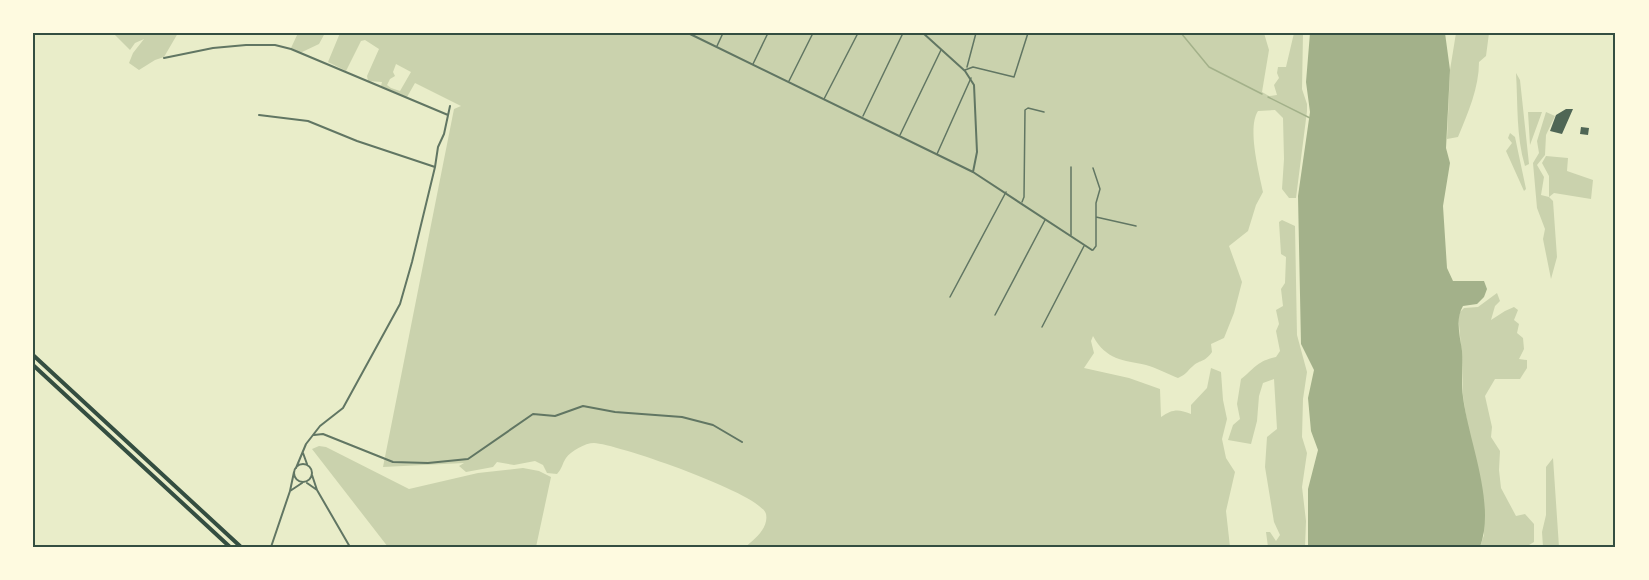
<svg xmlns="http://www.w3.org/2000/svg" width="1649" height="580" font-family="'Crimson Pro',serif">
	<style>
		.green { fill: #cad2ad; fill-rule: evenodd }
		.water { fill: #a3b18a }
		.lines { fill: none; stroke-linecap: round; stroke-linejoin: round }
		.stream { stroke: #a3b18a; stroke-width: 1.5 }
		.building { fill: #4f6655 }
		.service { stroke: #617663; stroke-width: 1.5 }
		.minor { stroke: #617663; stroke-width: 2 }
		.trunk { stroke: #344e41; stroke-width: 4 }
		.neatline { fill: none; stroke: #344e41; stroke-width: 2 }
	</style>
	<rect width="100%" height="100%" fill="#e9edc9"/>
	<!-- green -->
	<path class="green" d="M113 33H178L164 57 155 60 139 70 129 63 133 53 144 39 135 43 130 50Z
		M298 33H325L319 44 300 53 291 48Z
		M340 33H1264L1269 50 1262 92 1269 96 1277 95 1274 85 1279 78 1277 73 1278 67H1286L1294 33H1303L1302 89 1307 104V111L1296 198H1289L1282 189 1284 159 1283 118 1275 110 1258 111C1247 128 1259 172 1263 192L1256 205 1248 231 1229 246 1242 282 1234 313 1224 338 1211 344 1212 352C1204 363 1201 359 1193 366 1186 372 1187 374 1178 378 1168 374 1157 368 1146 365 1123 360 1106 360 1093 336L1091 341 1094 353 1084 368 1129 378 1160 389 1161 417C1173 409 1178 409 1191 414V405L1207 388 1211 368 1221 372 1223 400 1227 419 1222 439 1226 458 1235 472 1226 511 1230 547H745C754 540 769 528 766 514 762 494 617 444 594 443 585 443 571 451 566 458 562 464 562 469 557 474L547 473 543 465 535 461 514 465 497 462 493 467 466 472 459 466 464 463 383 467 454 109 461 106 415 83 407 97 381 86 382 82 368 81 367 76 379 49 365 40 361 41 346 71 328 62ZM396 64 411 72 400 91 391 88 387 85 390 79 395 76 393 72Z
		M1456 33H1489L1486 56 1479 62C1479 88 1468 113 1458 137L1447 139 1450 70Z
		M1516 73 1520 80 1529 164 1525 166C1516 136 1518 105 1516 73Z
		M1528 112H1542L1530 145Z
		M1546 112 1555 116 1546 135 1545 155 1537 165 1544 177 1541 195 1549 197V176L1542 163 1546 156 1568 158 1567 171 1593 180 1591 199 1554 193 1549 197 1553 201 1557 257 1551 279 1543 239 1545 229 1537 208 1533 163 1539 153 1537 141Z
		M1510 133 1515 137 1526 189 1524 191 1506 151 1512 143 1508 138Z
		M1282 220 1295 226 1297 335 1307 372 1303 399 1302 437 1307 453 1302 487 1306 521 1305 547H1268L1266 532H1270L1276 541 1280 535 1274 522 1265 467 1267 437 1277 429 1274 379 1263 383 1259 396 1257 421 1251 444 1228 440 1233 425 1240 419 1237 404 1241 379C1255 368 1257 361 1276 357L1280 351 1276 331 1279 324 1276 310 1283 306 1281 289 1285 283 1286 257 1281 254 1279 222Z
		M1497 293 1500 301 1495 306 1491 320 1505 311 1514 307 1518 310 1514 320 1519 324 1517 333 1523 338 1524 349 1519 359 1527 360V368L1520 379H1495L1485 396 1492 427 1491 437 1500 451 1499 470 1501 488 1516 516 1525 514 1534 524V542L1529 545V547H1480L1484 535 1463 396 1462 357 1458 314 1464 308 1478 307Z
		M319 446 326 447 409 489 478 473 523 468 539 471 551 477 536 547H388L312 449Z
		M1553 458 1559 547H1543L1542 532 1546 515V467Z"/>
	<!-- water -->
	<path class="water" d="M1310 33H1445L1450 70 1446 148 1450 163 1443 206 1447 268 1453 281H1484L1487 289 1484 297 1477 304 1463 306C1455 319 1460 336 1462 351 1463 366 1461 382 1463 397 1469 443 1496 503 1480 547H1308V489L1318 450 1311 431 1308 398 1314 370 1301 344 1298 196 1310 112 1306 82Z"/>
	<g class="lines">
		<!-- stream -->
		<path class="stream" d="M1181 33 1209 67 1262 94
			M1268 97 1310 118"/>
	</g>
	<!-- building -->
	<path class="building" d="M1566 109H1573L1562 134 1550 131 1556 115Z
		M1581 127 1589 128 1588 135 1580 134Z"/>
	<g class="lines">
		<!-- service -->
		<path class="service" d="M717 46 723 33
			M753 64 768 33
			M967 67 976 33
			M965 70 973 67 1014 77 1028 33
			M789 81 813 33
			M824 99 858 33
			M863 116 903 33
			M900 135 941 50
			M937 154 971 78
			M1022 202 1024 197 1025 110 1028 108 1044 112
			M1096 217 1136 226
			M1071 235V167
			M1093 250 1096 246V203L1100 189 1093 168
			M950 297 1006 192
			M995 315 1045 220
			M1042 327 1084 246"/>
		<!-- minor -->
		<path class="minor" d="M688 33 973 172 1092 250
			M923 33 965 71 974 85 977 152 973 172
			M164 58 213 48 246 45H275L291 49 448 115
			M259 115 308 121 357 141 435 167
			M314 435 323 434 393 462 428 463 468 459 533 414 555 416 583 406 615 412 682 417 713 425 742 442
			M303 453 307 464
			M294 473a9 9 0 1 1 18 0a9 9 0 1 1-18 0Z
			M296 468 306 444 320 426 343 408 400 304 412 262 435 167 438 147 444 134 450 106
			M312 475 317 490 350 547
			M307 483 317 490
			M290 491 302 483
			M271 547 290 491 294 472"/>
		<!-- trunk -->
		<path class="trunk" d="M33 355 241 547
			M33 365 230 547"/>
	</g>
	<!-- border -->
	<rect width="1649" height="580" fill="none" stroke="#fefae0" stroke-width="69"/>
	<rect x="34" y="34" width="1580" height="512" class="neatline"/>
</svg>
